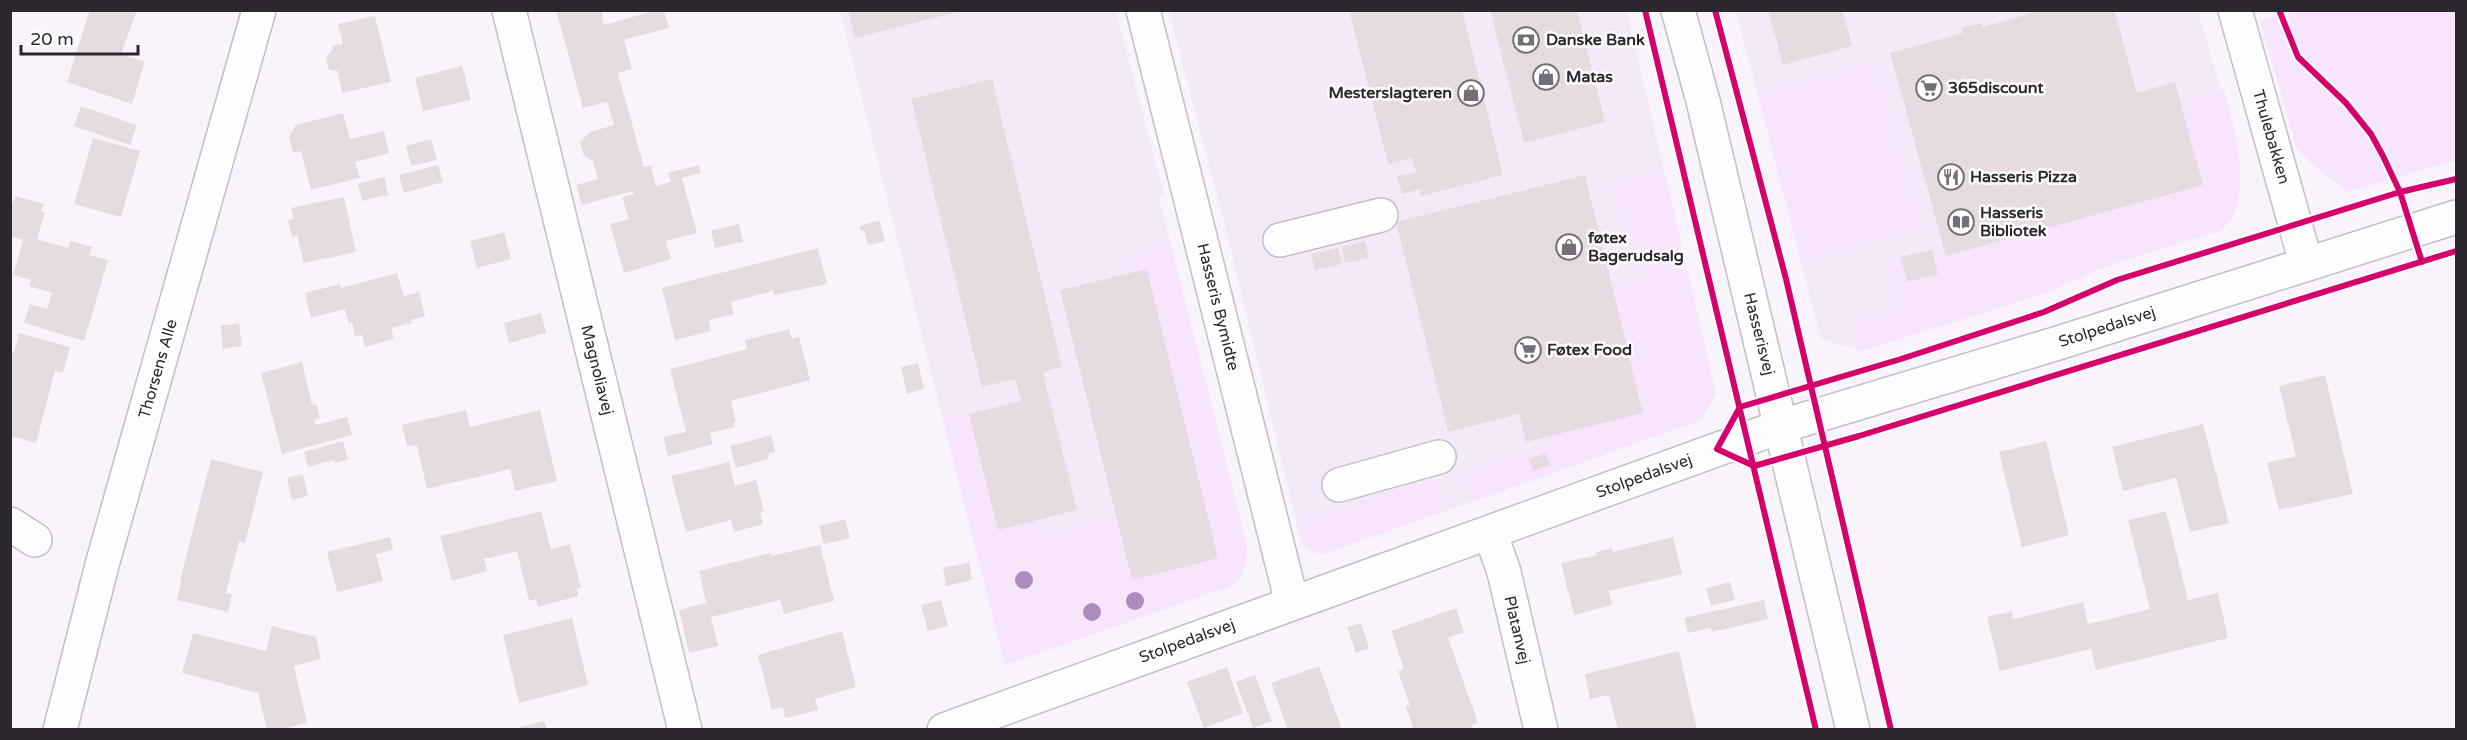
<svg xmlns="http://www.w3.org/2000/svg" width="2467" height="740" font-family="'Varela Round',sans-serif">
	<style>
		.built { fill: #f3e9f8 }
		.green { fill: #f6e5fd }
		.building { fill: #e6dce0 }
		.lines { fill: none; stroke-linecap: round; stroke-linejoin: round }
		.minor-casing { stroke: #c3bec5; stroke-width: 36 }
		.minor { stroke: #fefdfe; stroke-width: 33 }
		.cycleway-casing { stroke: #fff; stroke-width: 10 }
		.cycleway { stroke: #d6006c; stroke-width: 6 }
		.tree { fill: #ae8bbc }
		.labels { text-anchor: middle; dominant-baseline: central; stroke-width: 5; stroke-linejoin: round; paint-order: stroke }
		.poi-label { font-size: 16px; font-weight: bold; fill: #2c262e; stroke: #fff; text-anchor: start }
		.street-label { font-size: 16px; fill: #2c262e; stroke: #fff }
	</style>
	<rect width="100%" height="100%" fill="#f9f4fb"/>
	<!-- built -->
	<path class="built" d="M840 11H1116L1164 195 1159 197 1244 534 1247 553 1243 573 1234 584 1005 665Z
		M1169 11H1627L1716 394 1701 420 1324 554 1315 553 1306 548 1301 542 1226 230Z
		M1736 11H2198L2221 90H2224L2234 129 2240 176 2237 205 2230 220 2222 230 2110 265 2049 292 1862 351 1821 339Z"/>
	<!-- green -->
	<path class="green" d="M2291 10 2456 11V160L2348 192 2314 166 2297 149 2260 20 2291 13Z
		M1875 63 1922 228 1801 261 1759 94Z
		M2224 90C2233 122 2247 173 2237 206 2234 215 2228 223 2222 230L2110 265 2049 292 1862 351 1854 323 1901 308 1888 262 1900 257 1907 282 1938 274 1932 250 1943 246 1946 255 2203 185 2180 101Z
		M1664 170 1716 394 1701 420 1472 502 1469 470 1547 446 1545 437 1643 412 1612 287 1650 279 1648 264 1635 268 1613 183Z
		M1171 244 1244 534C1248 555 1248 576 1228 587L1005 665 943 420 969 414 998 530 1036 520 1041 537 1116 516 1132 580 1218 558 1147 270 1135 272 1131 255Z
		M1434 478 1444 511 1324 554 1315 553 1301 542 1305 519Z"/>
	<!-- building -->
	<path class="building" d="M90 10H137L121 54 145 62 132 104 67 82Z
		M556 10H601L604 25 657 10H664L669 28 624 40 632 69 618 73 644 167 651 166 656 186 671 182 668 173 699 165 701 173 682 178 697 233 666 241 671 259 624 273 610 224 629 219 622 197 634 194 633 191 582 205 576 185 598 179 593 161 584 156 580 142 590 132 614 125 607 102 583 108Z
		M848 10H961V11L855 38Z
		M1349 10H1462L1503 175 1421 196 1420 189 1402 194 1397 176 1416 172 1412 158 1388 164Z
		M1490 10H1577L1605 122 1524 143Z
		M1768 10H1842L1852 46 1783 65Z
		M2043 10H2114L2137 93 2175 82 2203 185 1946 256 1890 53 1963 33 1961 28 1982 23 1983 27Z
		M375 16 391 82 342 93 338 71 329 70 326 58 333 49 332 46 343 44 338 24Z
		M462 66 471 100 423 111 415 78Z
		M992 79 1062 367 1043 372 1077 510 998 530 969 414 1021 401 1015 379 982 387 911 99Z
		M81 106 137 125 130 145 74 126Z
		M343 113 350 139 384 131 389 153 355 162 360 178 311 190 301 151 293 153 289 137 296 125Z
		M93 138 140 151 121 217 74 204Z
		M431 139 437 160 411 166 406 146Z
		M438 165 443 182 404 193 399 175Z
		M1585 175 1643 413 1526 442 1519 414 1448 432 1396 222Z
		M384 177 388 195 362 201 358 184Z
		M16 196 44 204 41 212 45 213 37 239 68 248 70 241 92 247 89 255 108 260 84 341 24 323 30 304 47 309 52 293 29 286 31 280 13 275 23 240 10 236V208Z
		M344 197 356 252 304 263 297 236 292 237 288 220 294 219 291 208Z
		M879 220 885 241 868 245 864 230 861 231 860 226Z
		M739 224 743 242 715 248 711 230Z
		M504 232 511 259 477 268 470 241Z
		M1365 241 1369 258 1345 263 1342 247Z
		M818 248 827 284 774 295 773 291 731 302 734 314 709 320 711 331 675 340 662 288Z
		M1338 248 1342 264 1315 270 1311 254Z
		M1932 250 1938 274 1907 282 1900 257Z
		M1147 269 1218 558 1132 580 1060 290Z
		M397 273 404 296 419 292 425 316 411 320 412 323 391 328 394 339 365 347 362 335 355 336 352 322 349 324 345 309 311 318 305 293 340 284 341 288Z
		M541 313 546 333 509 343 504 323Z
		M239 323 242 346 223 349 221 326Z
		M789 329 792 339 799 336 810 380 731 401 736 422H734L735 427 710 433 713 444 668 456 663 437 686 432 670 369 747 349 745 340Z
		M19 333 70 347 63 373 55 371 36 443 10 436V352L14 353Z
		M302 362 312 405 316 404 320 418 314 420 316 425 347 417 352 435 282 454 261 373Z
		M918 363 924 389 907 394 901 367Z
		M2325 375 2353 494 2279 510 2267 463 2296 456 2279 386Z
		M466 410 470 427 540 410 557 481 515 491 510 469 427 489 417 445 407 446 402 425Z
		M2203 424 2229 523 2190 532 2176 478 2123 491 2112 447Z
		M771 435 775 452 767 454 768 459 736 468 730 446Z
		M343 441 348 459 335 463 334 460 308 467 304 452Z
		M2046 441 2069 535 2022 547 1999 452Z
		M1546 453 1550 465 1533 471 1529 459Z
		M211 459 263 472 245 543 239 541 226 593 232 594 228 612 177 600 181 581H180Z
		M729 462 735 486 756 480 764 512 760 513 763 524 734 532 731 520 686 532 671 476Z
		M303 474 308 496 292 500 287 478Z
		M541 511 551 549 570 544 581 588 577 589 578 596 538 607 536 599 529 601 517 551 484 559 487 571 452 581 440 536Z
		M2166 511 2188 600 2218 593 2228 638 2096 670 2091 649 2000 671 1987 617 2012 611 2013 619 2083 602 2088 624 2150 609 2128 520Z
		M845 519 850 538 824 544 819 526Z
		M390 537 393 550 376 554 383 581 337 592 327 552Z
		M1673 537 1682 574 1609 591 1612 605 1574 615 1561 563 1597 555 1596 552 1612 548 1613 552Z
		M820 545 834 601 784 614 780 600 711 617 718 646 689 653 679 610 706 603 699 571 771 553V556Z
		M969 562 972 580 946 586 943 568Z
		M1730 582 1735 600 1711 606 1706 588Z
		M941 600 948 626 928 631 921 605Z
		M1764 600 1768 619 1712 632 1711 628 1688 633 1684 618Z
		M1456 608 1464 632 1448 638 1478 723 1472 725 1474 730H1414L1406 707 1410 706 1398 671 1404 669 1391 631Z
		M572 618 588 685 519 703 503 635Z
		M1361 623 1369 648 1356 653 1347 627Z
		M272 626 316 637 321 659 294 666 307 723 280 730H267L258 693 182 673 193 633 266 651Z
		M842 631 856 687 815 699 818 710 785 718 783 707 772 710 758 655Z
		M1679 651 1697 730H1618L1609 695 1590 699 1585 674Z
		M1319 666 1342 730H1288L1271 683Z
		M1227 667 1243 713 1204 728 1187 682Z
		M1255 675 1272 721 1253 728 1236 682Z
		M544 721 547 730H513V729Z"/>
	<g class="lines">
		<!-- minor casing -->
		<g class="minor-casing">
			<path id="minor" d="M509 10 685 730
				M1143 10 1292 603
				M1678 10 1703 101 1853 730
				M2235 10 2306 263
				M1280 240 1381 215
				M1339 485 1439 457
				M10 524 35 540
				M1490 532 1504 572 1541 730
				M60 730 102 565 259 10
				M944 730 1782 426 2055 344 2456 217"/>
		</g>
		<!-- minor -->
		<use href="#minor" class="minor"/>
		<!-- cycleway casing -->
		<g class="cycleway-casing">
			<path id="cycleway" d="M1645 10 1816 730
				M1715 10 1786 279 1891 730
				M2279 10 2298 57 2346 103 2371 134 2383 156 2400 192 2422 262
				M2456 179 2400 192 2117 280 2044 312 1901 359 1740 407 1717 449 1754 466 1859 436 2456 251"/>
		</g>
		<!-- cycleway -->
		<use href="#cycleway" class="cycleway"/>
	</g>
	<!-- trees -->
	<g class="tree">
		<circle cx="1024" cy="580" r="9"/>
		<circle cx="1135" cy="601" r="9"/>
		<circle cx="1092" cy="612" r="9"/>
	</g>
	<!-- icons -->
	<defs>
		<g id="bank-ring" transform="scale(1.35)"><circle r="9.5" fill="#fff" stroke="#746e76" stroke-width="1.5"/><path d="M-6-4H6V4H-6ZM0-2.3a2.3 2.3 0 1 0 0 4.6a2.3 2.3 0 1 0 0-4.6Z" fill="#746e76"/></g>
		<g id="shop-ring" transform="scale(1.35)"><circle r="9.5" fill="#fff" stroke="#746e76" stroke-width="1.5"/><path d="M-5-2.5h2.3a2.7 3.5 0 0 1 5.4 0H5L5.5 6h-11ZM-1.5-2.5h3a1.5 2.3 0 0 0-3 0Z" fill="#746e76"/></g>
		<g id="supermarket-ring" transform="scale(1.35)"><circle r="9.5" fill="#fff" stroke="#746e76" stroke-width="1.5"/><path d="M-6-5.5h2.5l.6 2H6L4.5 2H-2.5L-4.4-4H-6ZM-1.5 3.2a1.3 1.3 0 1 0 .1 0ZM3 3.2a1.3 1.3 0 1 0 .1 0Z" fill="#746e76"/></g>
		<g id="restaurant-ring" transform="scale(1.35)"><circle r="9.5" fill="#fff" stroke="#746e76" stroke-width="1.5"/><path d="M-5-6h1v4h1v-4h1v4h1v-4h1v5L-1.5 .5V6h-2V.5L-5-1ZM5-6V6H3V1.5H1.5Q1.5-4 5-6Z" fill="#746e76"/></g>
		<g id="library-ring" transform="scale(1.35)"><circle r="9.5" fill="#fff" stroke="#746e76" stroke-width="1.5"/><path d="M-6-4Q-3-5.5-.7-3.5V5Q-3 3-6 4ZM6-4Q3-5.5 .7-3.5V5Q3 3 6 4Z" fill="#746e76"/></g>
	</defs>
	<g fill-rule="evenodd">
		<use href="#bank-ring" x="1526" y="40"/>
		<use href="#shop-ring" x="1546" y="77"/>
		<use href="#supermarket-ring" x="1929" y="88"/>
		<use href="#shop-ring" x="1471" y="93"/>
		<use href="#restaurant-ring" x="1951" y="177"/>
		<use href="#library-ring" x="1961" y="222"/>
		<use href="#shop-ring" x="1569" y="247"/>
		<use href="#supermarket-ring" x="1528" y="350"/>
	</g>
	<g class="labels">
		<!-- poi labels -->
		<g class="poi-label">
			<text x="1546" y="40">Danske Bank</text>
			<text x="1566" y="77">Matas</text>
			<text x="1948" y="88">365discount</text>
			<text x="1452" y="93" text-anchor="end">Mesterslagteren</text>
			<text x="1970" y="177">Hasseris Pizza</text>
			<text x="1980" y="213">Hasseris<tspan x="1980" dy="18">Bibliotek</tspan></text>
			<text x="1588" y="238">føtex<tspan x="1588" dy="18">Bagerudsalg</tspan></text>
			<text x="1547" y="350">Føtex Food</text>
		</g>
		<!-- street labels -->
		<g class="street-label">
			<text transform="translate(2271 137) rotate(74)">Thulebakken</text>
			<text transform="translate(1218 307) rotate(76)">Hasseris Bymidte</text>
			<text transform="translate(2107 327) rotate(-18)">Stolpedalsvej</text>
			<text transform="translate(1759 334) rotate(76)">Hasserisvej</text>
			<text transform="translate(158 369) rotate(-74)">Thorsens Alle</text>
			<text transform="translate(597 370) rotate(76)">Magnoliavej</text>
			<text transform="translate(1644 476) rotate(-20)">Stolpedalsvej</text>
			<text transform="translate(1517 630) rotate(77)">Platanvej</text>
			<text transform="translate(1187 641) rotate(-20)">Stolpedalsvej</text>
		</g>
	</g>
	<!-- border -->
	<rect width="2467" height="740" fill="none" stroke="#2c262e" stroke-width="24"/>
	<!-- scale -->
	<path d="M21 45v9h117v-9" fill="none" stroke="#2c262e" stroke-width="3"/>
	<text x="30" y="45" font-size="18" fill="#2c262e" stroke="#ffffff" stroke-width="4.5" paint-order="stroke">20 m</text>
</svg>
